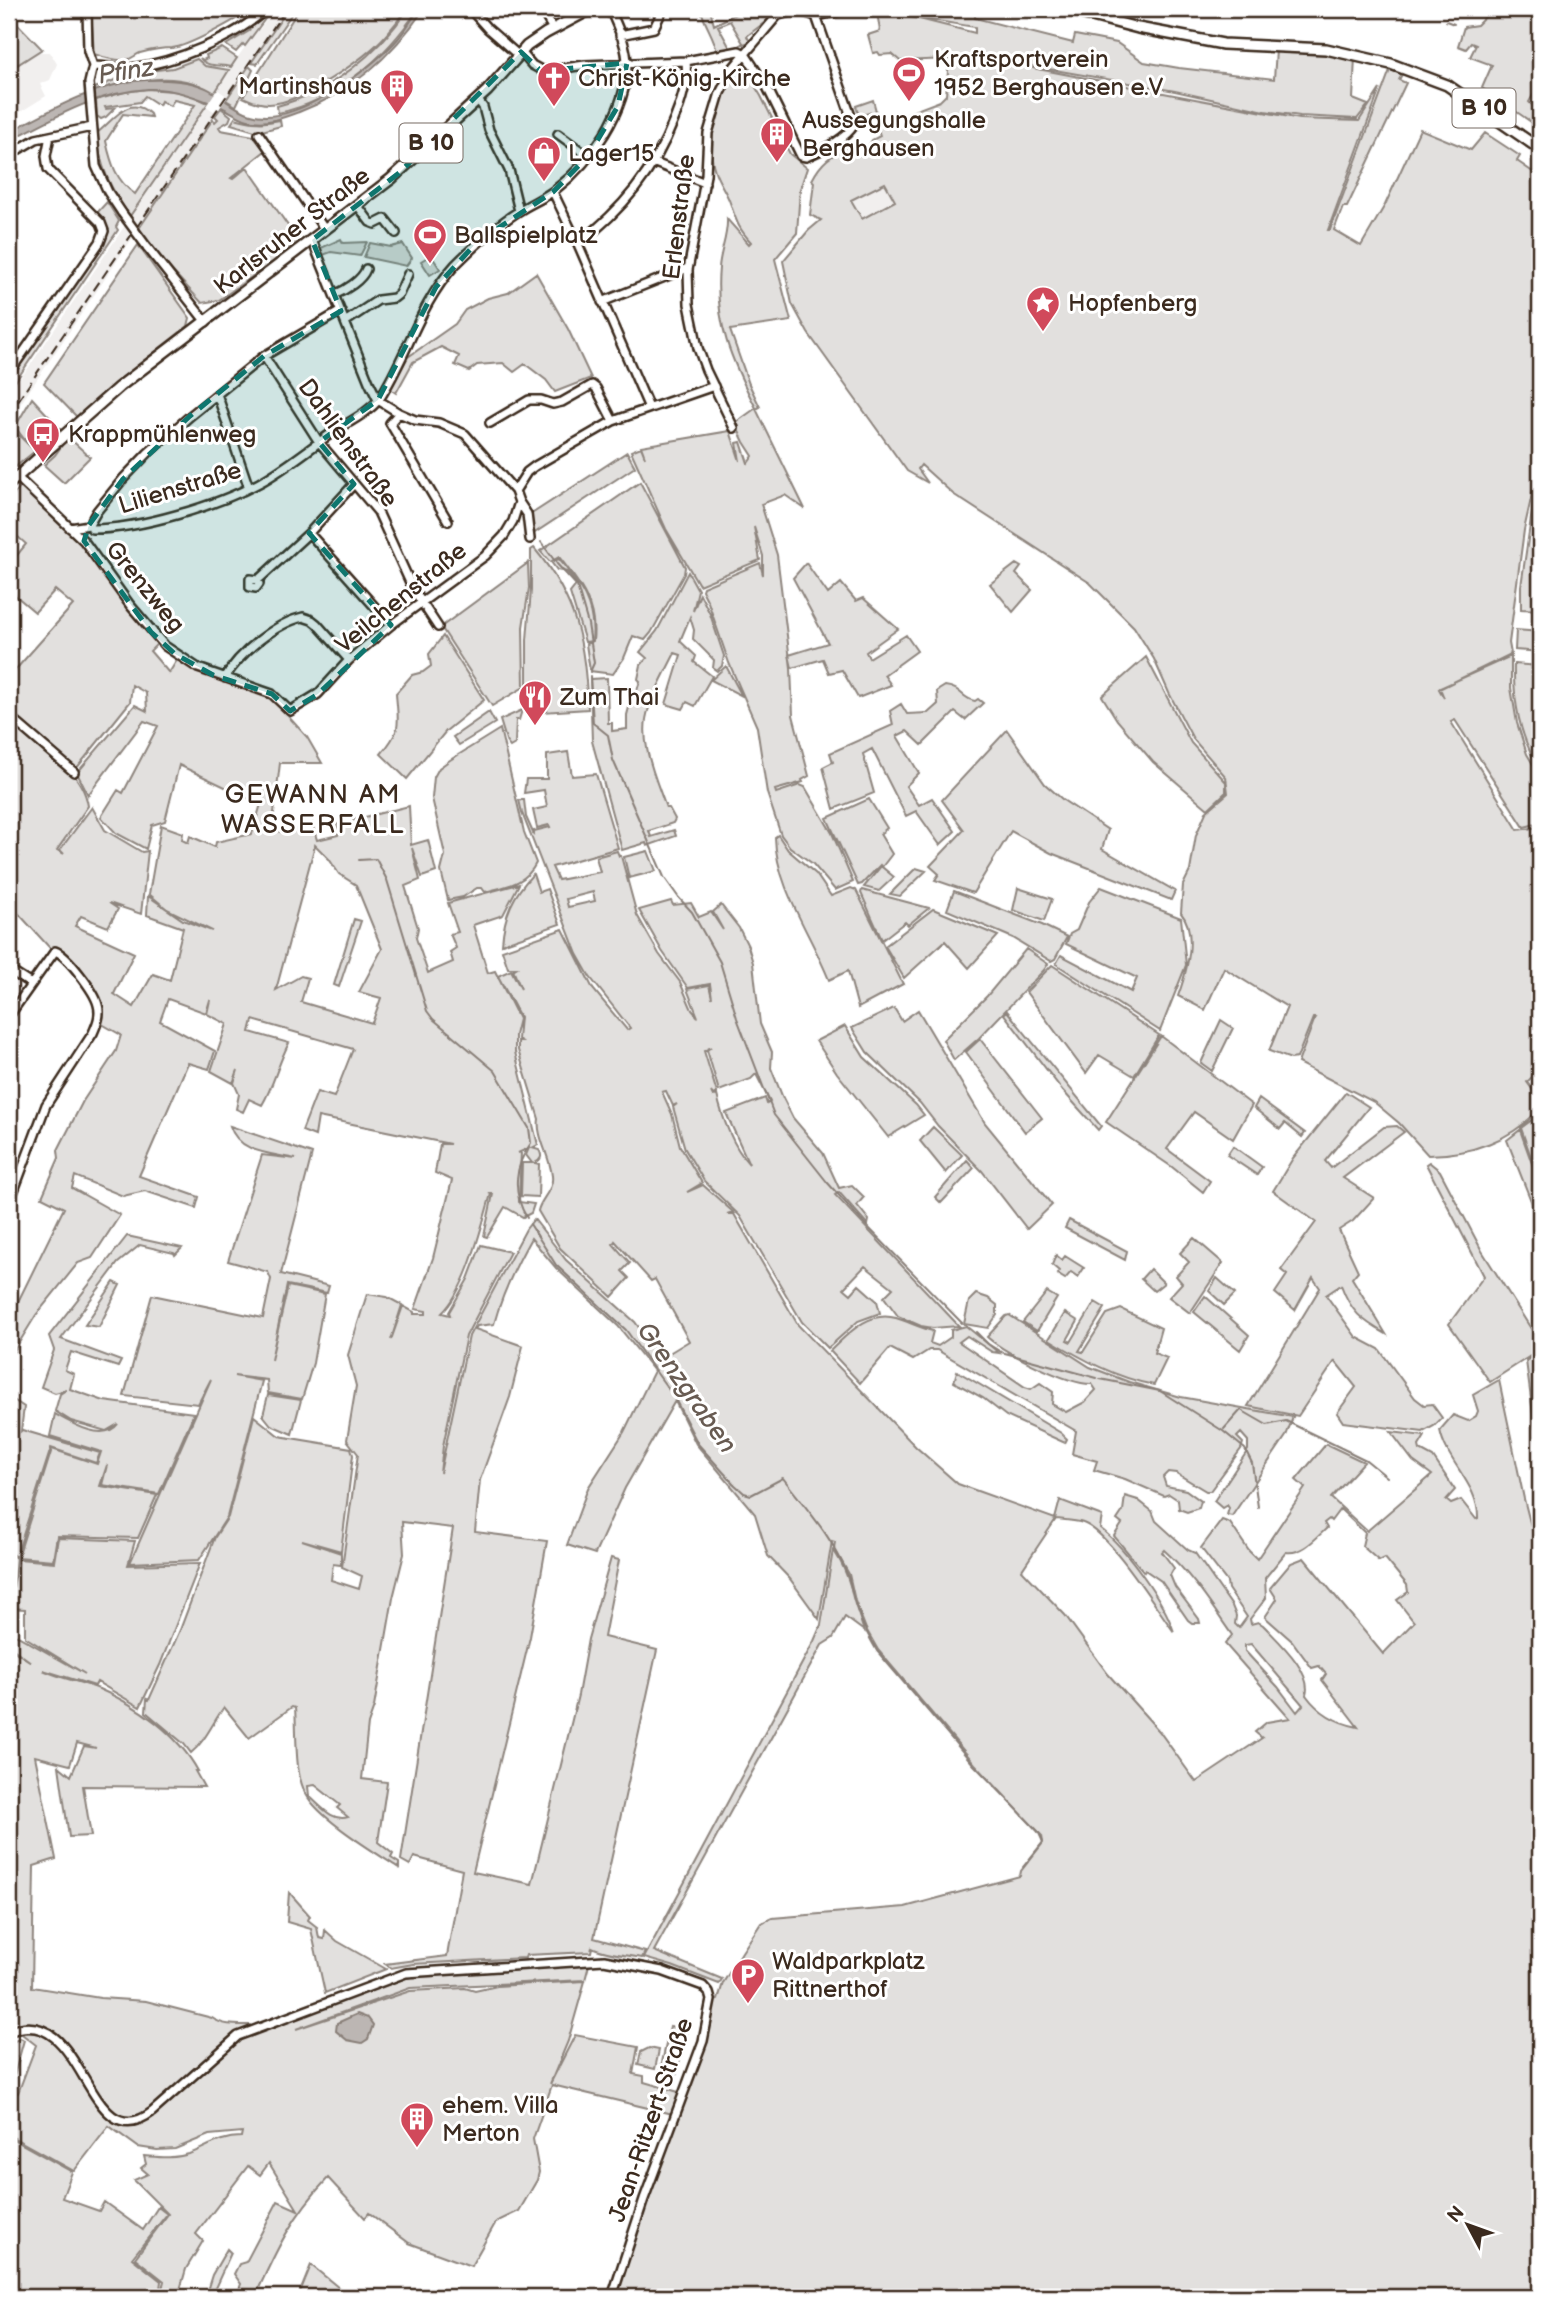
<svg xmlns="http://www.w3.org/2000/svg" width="1549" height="2306" font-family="'Balsamiq Sans',sans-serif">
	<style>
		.built { fill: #f1efee }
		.green { fill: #e2e0de; stroke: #8e857e; stroke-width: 2; fill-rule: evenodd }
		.water { fill: #bcb6b3; stroke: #887e77; stroke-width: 2 }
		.pier { fill: #fff }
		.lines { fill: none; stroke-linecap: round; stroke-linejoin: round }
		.stream { stroke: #887e77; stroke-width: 2 }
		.minor-casing { stroke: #3b2a1e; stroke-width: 12 }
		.major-casing { stroke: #3b2a1e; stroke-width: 14 }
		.minor { stroke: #fff; stroke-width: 7 }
		.major { stroke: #fff; stroke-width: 9 }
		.rail { stroke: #3b2a1e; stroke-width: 2; stroke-dasharray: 10 5; stroke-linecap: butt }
		.minor-bridge-casing { stroke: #3b2a1e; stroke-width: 12; stroke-linecap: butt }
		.minor-bridge { stroke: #fff; stroke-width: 7 }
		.marked { fill: #0f766e; fill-opacity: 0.2; stroke: #0f766e; stroke-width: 5; stroke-dasharray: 14 9; stroke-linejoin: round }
		.labels { text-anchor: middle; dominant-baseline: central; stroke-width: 6; stroke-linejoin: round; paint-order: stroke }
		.shield { fill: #fff; stroke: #766a62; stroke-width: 2 }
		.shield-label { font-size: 23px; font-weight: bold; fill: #3b2a1e }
		.poi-label { font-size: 24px; fill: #3b2a1e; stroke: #fff; text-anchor: start }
		.street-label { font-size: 24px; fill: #3b2a1e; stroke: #fff }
		.water-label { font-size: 26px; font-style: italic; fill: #685b52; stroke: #fff }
		.neighbourhood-label { font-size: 26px; letter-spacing: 2px; fill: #3b2a1e; stroke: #fff }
	</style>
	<rect width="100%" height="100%" fill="#fff"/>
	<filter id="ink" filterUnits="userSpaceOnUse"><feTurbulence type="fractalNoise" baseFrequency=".0143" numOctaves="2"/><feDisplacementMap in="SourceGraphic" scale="14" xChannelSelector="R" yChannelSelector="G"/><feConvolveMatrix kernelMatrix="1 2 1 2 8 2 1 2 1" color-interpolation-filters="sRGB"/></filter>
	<g filter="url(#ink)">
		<!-- built -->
		<path class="built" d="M274 9H288L228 97 217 89 220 83 258 28 260 29Z
			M9 52 17 64 36 52H50L57 64 50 80 40 84 46 96 9 119Z
			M206 106 217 113 9 421V392L29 367Z
			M885 183 895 201 862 219 851 200Z"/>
		<!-- green -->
		<path class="green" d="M91 9H250C239 19 187 47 172 48 162 48 151 50 140 53 135 55 132 59 126 60 115 61 105 58 94 54Z
			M288 9H295L257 64 251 63Z
			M299 9H406C400 18 393 27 386 35 366 58 300 104 269 104 260 104 251 101 243 97Z
			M408 9H418C386 57 337 101 278 113L277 106C330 92 378 54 408 9Z
			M701 9H710L714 25 745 9H779L773 16 747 36 750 42 740 45 743 43 730 21 718 26 730 48 717 52C714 35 704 25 701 9Z
			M879 9 975 33V27L925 19 909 13 910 9H939L975 14V18L1073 43 1075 35 1117 43 1144 62 1179 68 1274 79 1276 50 1327 53 1355 57 1353 99 1368 105 1357 119 1300 116 1265 111 1175 91 1032 66 1033 68 1300 119 1359 121 1380 89 1328 230H1330L1390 70 1402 74 1399 80 1406 83 1347 207H1343L1334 230 1361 246 1385 205 1420 129 1471 150 1485 133 1520 156 1517 161 1540 177V610L1521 609V586L1535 491 1533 490 1524 530 1509 643 1511 654 1439 689 1444 698 1440 688 1511 656V688L1517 723 1527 754 1540 776V823L1524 827 1455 720 1451 722 1518 830 1540 827V1077L1536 1073 1527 1082 1540 1100V1108C1513 1140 1469 1155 1428 1155L1399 1123 1374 1102 1298 1063 1315 1018H1313L1297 1058 1291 1059 1269 1051 1287 1007 1224 968 1205 1010 1178 996C1186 974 1198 933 1181 913L1183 885 1190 871 1196 835 1206 812 1228 793 1226 777 1193 739 1169 693 1154 659 1134 627 1090 583 953 494 921 465 918 469 928 483 907 471 808 333 792 304 783 261 808 231 821 220 810 215 814 182 812 180C821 162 831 155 849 147L853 153 868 147 872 140 880 136 877 125 940 101 946 95 949 59 900 61 892 54 880 55 878 52 873 53 868 35 880 31 877 12ZM885 183 895 201 862 219 851 200Z
			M1493 9 1540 11V83L1529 102 1540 113V128L1482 88 1492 65 1470 57 1476 45 1471 43 1466 49 1458 46 1464 27 1477 25Z
			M268 15 245 46 243 44 236 52 226 45 249 31 250 28Z
			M10 16 42 49 17 65 9 52Z
			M222 48 237 58 231 67C220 64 207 68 200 58L203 60 207 58 206 55Z
			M197 59 205 66 229 70 214 94C181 68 131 81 95 92V88L132 73 173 68Z
			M741 63 761 96 790 154 807 168 800 189 797 233 775 259 791 321 730 330 749 384 760 407 756 409 805 509 785 495 761 504 777 555 791 668 793 715 809 776 802 780 803 782 775 790 776 793 800 785 805 787 832 833 853 882 835 890 813 864 790 847 781 835 767 793 757 727 729 663 708 602 702 590 703 587 760 563 763 575V556L754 527 760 560 699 585 666 529 631 451 641 447 645 457 641 446 730 431 740 461 737 443 741 442 748 463 753 456 744 442 735 423 756 408C732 362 714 321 719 268 720 251 728 236 727 219L749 244 751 242C736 226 736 218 729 200 725 190 718 181 715 171 703 138 723 90 741 63Z
			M249 66 253 70 236 106 226 100Z
			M147 89 185 92 208 103 130 216C111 190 99 166 97 133 113 121 129 93 150 114L151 117 123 114 106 141C111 163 116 181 135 194L195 105 174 100 170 106 161 101 159 105 145 96 140 102 105 107 106 109 115 108 106 117 101 119 97 116 96 100 125 92Z
			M873 100 876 111 859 116 856 106Z
			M221 108 231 116 229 121 219 127 221 130 253 136 265 151 231 178 233 179 247 167 300 243 219 300 202 303 162 260 138 230 213 119 215 122 218 119 215 116Z
			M235 118C252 123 263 124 280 120L281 126 258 132 231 124Z
			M107 202 119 221 116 227 118 230 9 391V380L106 236V230L95 215Z
			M341 239 343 243 367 242 360 256 331 252 323 255 321 248Z
			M370 243 391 247 403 244 412 258 406 266 364 257Z
			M138 245 190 318 188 326 114 384 77 417 44 383Z
			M431 255 440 269 430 275 421 261Z
			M536 273 568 329 591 378 555 392 546 380 525 364 514 372 503 363 477 365 469 371 455 365 459 356 441 347 413 362 396 393 390 389 408 357 455 324 465 310 488 298 508 293Z
			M32 398 63 432 40 452 28 444 15 427Z
			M9 426 35 451 9 472Z
			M68 437 90 457 64 483 44 465 55 455Z
			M627 452 635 467 533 534 530 515Z
			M640 482 685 567 684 574 651 633 645 640 633 636 624 658 613 674 590 671 586 644 593 641C597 605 581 585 559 557L550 562 540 551Z
			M22 486 81 542 118 595 158 643 150 651 169 673 177 660 220 680 251 688 270 696 307 737 322 763H280L273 821 277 831 281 832 283 824 297 830 302 821 311 820 317 840 338 835 337 824 409 806 411 845 428 840 436 872 422 877 412 848 420 880 405 886 418 928 416 938 428 973 453 962 450 952 456 948 450 934 458 932 448 903 519 884 503 915 473 925 488 973 495 971 519 1019 515 1035V1052L538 1145 532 1148 539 1150C543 1156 541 1160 535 1163L539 1164 538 1197 521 1196 522 1163H532L526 1155 529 1148 518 1153 521 1152 519 1202 534 1204 531 1213 523 1217 505 1207 487 1237 484 1236 493 1194 489 1193 491 1194C481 1228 467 1289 442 1313L450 1315 449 1312 468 1279 481 1245 510 1252 466 1336 443 1446 440 1473 469 1336 526 1229 534 1219 566 1260 635 1322 661 1358 689 1341 655 1279 651 1281 615 1241 613 1244 630 1263 622 1271 629 1278 612 1297 560 1248 538 1211C540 1199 554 1190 552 1176 550 1156 536 1136 539 1119L518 1050V1041H521L518 1039 520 1017 498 976 511 970 521 989 513 970 516 968H508L502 950 563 929 593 989 627 1030 630 1028 590 977 577 954 522 813 519 800H524L526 817 534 835V831L550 827 549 825 537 828 533 810 547 807 544 790 524 793 526 779H547V755L568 752 572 776 596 774 618 848 552 867 558 880 600 872 596 857 617 851 619 856H621L637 915 659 954 680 982 692 1010 698 1017 687 989 709 985 712 998 710 984 688 988 662 951 639 910 671 901 673 905 691 903 699 917 711 912 723 930 713 912 721 905 739 928 748 946 753 963 760 1024 772 1052 771 1068 783 1098 793 1118 823 1153 839 1188 852 1185 864 1197 857 1205 869 1220 868 1225 839 1192 835 1195 959 1326 933 1328 921 1326 898 1316 884 1297 893 1288 865 1266 844 1288 851 1294 859 1285 877 1301 880 1313 858 1321 828 1348 802 1322 740 1216 704 1181 685 1149 673 1107 677 1104 673 1106 666 1091 662 1092 672 1114 680 1146 702 1183 687 1192 703 1185 733 1212 727 1214H734L798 1325 916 1447 958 1484 1055 1519 1060 1500 1102 1516 1100 1528C1127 1549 1164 1601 1174 1632 1156 1607 1109 1532 1083 1523 1075 1520 1064 1520 1056 1519L1022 1570 1065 1615 1108 1674 1159 1731 1196 1782 1262 1738 1255 1732 1267 1722 1290 1718 1225 1644 1232 1635C1211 1605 1192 1575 1164 1550L1162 1552 1174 1568 1170 1575 1175 1587 1199 1619 1200 1623H1192L1188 1620 1161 1581 1145 1570 1144 1572 1114 1536 1122 1524 1117 1520 1123 1511 1125 1496 1138 1500 1152 1511 1156 1521 1188 1550 1195 1553 1232 1606 1236 1616 1235 1624 1239 1628 1247 1617 1228 1589 1227 1582 1201 1548 1222 1520 1230 1523 1249 1551 1257 1559 1305 1488 1296 1480 1326 1444 1364 1462 1331 1498 1367 1531 1432 1475 1413 1461 1391 1432 1425 1436 1419 1446 1420 1450 1433 1457 1455 1490 1446 1500 1451 1504 1461 1500 1476 1519 1478 1518C1479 1485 1446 1462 1440 1430L1453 1415 1468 1421 1476 1416 1478 1411 1473 1395 1499 1380 1524 1499 1540 1562V2297H614L714 2001 718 2000 723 1983 742 1952 761 1923 772 1918 905 1907 1020 1876 1021 1871 1043 1843 1042 1836 975 1764 878 1650 866 1629 855 1601 849 1574 834 1548 835 1542 832 1541 819 1619 790 1579 768 1556 755 1514 696 1444 675 1401 625 1488 595 1554 567 1545 588 1488 624 1432 654 1371 618 1326 556 1268 531 1238C516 1265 502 1294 494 1324L477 1326 475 1329 523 1346 510 1397 480 1480 475 1532 547 1541 530 1637 473 1872 532 1884 578 1695 588 1639 611 1558 619 1560 604 1637 657 1650 594 1938 645 1952 642 1958C626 1955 606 1954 592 1947L591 1952 526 1955 525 1958 413 1964 391 1968 385 1964 447 1956 462 1870 414 1857 410 1865 401 1860 453 1528 402 1522 404 1554 393 1598 374 1707 368 1724 362 1779 387 1782 378 1842 393 1854 391 1858 399 1863V1868C376 1853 318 1818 306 1794 294 1774 297 1732 295 1708L292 1707 249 1738 224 1707C213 1722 205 1742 191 1753L184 1744 146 1712 147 1699 149 1700 180 1630 215 1537 228 1517 254 1416 279 1436 351 1448 353 1455 341 1551 302 1540 341 1553V1565L333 1564 331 1580 359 1589 362 1576 342 1567 358 1454 347 1440 356 1386 348 1355 367 1294 387 1297 402 1305 391 1340 403 1306 414 1312V1314H426V1311L415 1309 433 1258 452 1180 435 1173 440 1144H450L318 1117 315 1136 302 1131 317 1092 334 1097 353 1049 253 1020 250 1032 289 1043C278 1063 274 1085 262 1105L249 1099 243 1112 236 1109 239 1094 234 1083 238 1070 233 1083 211 1071 227 1024 207 1014 210 1000 206 1013 168 999 160 1021 215 1051 209 1069 188 1063 139 1176 199 1197 196 1208 145 1191 123 1196 75 1176 72 1188 120 1215 92 1258 78 1263 36 1315 9 1359V1320L64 1208 42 1197 59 1158 58 1150 83 1101 116 1051 121 1035 95 1020 94 1004 89 991 9 903V718C36 740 83 769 88 806L57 850 64 854 60 850 92 807 105 830 142 852 148 851 141 914 109 903 118 909 108 927 81 916 75 926 134 953 114 994 134 1007 153 974 170 980 183 928 147 915 148 896 183 920 212 931 167 909 149 894 161 825 183 833 182 840 188 843 190 836 215 847 216 842 252 834 261 804 179 765 165 821 152 825 146 849 116 833 101 817 118 790 123 793 158 726 144 721 88 795 77 773 135 705 147 711 146 693 132 685 130 702 76 769 9 712V677L73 605 55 590 35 612 9 590V565L26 544 9 529V499ZM315 845 329 859 339 874 356 885 382 949 359 992 381 998 372 1023 301 1002 308 978 301 976 276 990ZM593 892 595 901 568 907 566 899ZM711 1047 707 1050 719 1091 751 1079 756 1074 770 1102 767 1104 765 1098 726 1113 749 1164C733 1147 722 1117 717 1095L713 1096 711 1092 713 1095 717 1093 704 1051ZM1340 1509 1365 1533 1362 1546 1379 1561 1385 1558 1407 1585 1408 1592 1397 1600 1414 1622 1383 1654 1304 1558 1291 1563 1270 1588 1277 1599 1265 1617 1292 1641 1312 1668 1319 1666 1326 1674 1322 1680 1358 1727C1337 1723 1319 1713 1306 1695 1313 1672 1278 1641 1263 1625L1258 1622 1251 1624 1250 1619 1266 1598 1265 1578 1286 1552C1302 1555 1316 1538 1327 1528L1324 1523 1329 1519 1331 1521ZM1251 1644 1303 1705 1297 1712 1278 1687 1245 1651V1645ZM315 1785 340 1805 337 1808 348 1817C332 1822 321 1806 309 1796L308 1786Z
			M534 548C578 601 584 642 588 709L527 713V640L531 590V550Z
			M559 559C580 585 596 606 592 641L585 642 570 593 577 584 567 572 557 570 551 562Z
			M528 563 529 588 523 627 524 687 492 706 441 627Z
			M806 563 828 594 841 583 856 601 863 598 898 629 866 652 869 658 906 635 917 651 884 675 891 685 858 698 842 670 829 673 823 659 792 668 789 655 828 643 793 578Z
			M1016 564 1021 567 1016 574 1032 590 1013 612 990 584Z
			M688 572 698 590 693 611 700 594 710 614 724 656 722 666 717 671 713 668 714 660 693 639 694 630 690 617 680 641 696 656 694 662 712 676 695 706 687 702 683 709 666 704 681 655 675 653C666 671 656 689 649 708 637 739 656 779 666 808H669L675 819 673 823 649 831 651 837 674 830 676 836 647 846 646 843 622 850 592 741 590 679 607 678 608 723H612V731L627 729V715L631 700H634L640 681 638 679 641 665 647 658 640 652 657 631Z
			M1516 630 1540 632V652L1515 650Z
			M443 636 484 700 446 731 407 779 381 754C403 728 398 724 396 693L412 675 423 672 431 666 429 654Z
			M1146 657 1191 743 1226 782V792L1208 809 1153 762 1117 720 1102 696Z
			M1514 664 1540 666V770C1520 738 1513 701 1514 664Z
			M726 666 742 696 711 680Z
			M945 686C962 688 961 698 975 701L978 699 983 703 965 720 955 712 922 745 907 731 897 736 919 773 906 786 919 805 932 798 955 831 940 845 916 811 906 816 872 749 863 754 874 793 834 809 823 767 833 762 830 753 893 725 890 711 901 704 907 714 928 713 938 704 937 691Z
			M522 710 519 720H516L515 744 510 747 507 743 500 720Z
			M489 712 495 723 459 745 453 737Z
			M500 729 524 832 536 863C526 884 506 886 485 892L482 888H477L463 897 448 900 441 871 445 855 432 798 434 777 439 768 450 760Z
			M1007 730 1045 784 1063 800 1108 830 1102 849 1175 891 1171 900 1051 853 1011 831 973 893 935 880 939 874 930 866 964 830 942 800Z
			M869 799 887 828 880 834 892 854 882 867 894 877 879 891 864 887 881 866 880 865 862 884 858 885 827 818Z
			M778 835 788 850 816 874 831 896 851 888 856 890 903 984 858 1008 848 971 829 980C811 934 776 887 775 837Z
			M648 851 656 871 629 878 624 857Z
			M916 868 926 871 900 896 890 894Z
			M533 874 539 892 547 889 560 924 502 944C504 915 513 895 533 874Z
			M1101 887 1181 918 1186 965 1160 1031 1056 964 1061 955 1131 992 1137 978 1066 944 1070 934 1077 930 1089 902Z
			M1018 888 1052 899 1044 921 1013 910Z
			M862 890 929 908 908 925 905 922 882 940 861 893Z
			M954 891 1042 925 1067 937 1055 959 1051 961 1013 938 947 910Z
			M933 909 998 936 969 968 945 941 904 978 885 946Z
			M354 919 361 921 339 987 334 985Z
			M1026 949 1048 964 1044 970 979 1038 954 1060 943 1040 987 996Z
			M1052 965 1159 1035 1134 1076 1099 1055 1086 1073 1026 992Z
			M894 1008 902 1021 918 1010 985 1123 1052 1205 1027 1229 982 1171 938 1126 920 1103 867 1052 852 1028Z
			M1007 1011 1101 1126 1098 1130 1063 1091 1004 1014Z
			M1221 1020 1233 1028 1212 1071 1201 1063Z
			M845 1026 864 1057 916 1105 924 1115 888 1137 837 1073 816 1041Z
			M1161 1036 1252 1105 1233 1139 1194 1112 1167 1149 1210 1181 1203 1192 1172 1167 1106 1122Z
			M980 1039 1042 1118 1025 1132 966 1052Z
			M1346 1092 1369 1107 1325 1161 1331 1168 1384 1127 1397 1126 1404 1132 1343 1178 1374 1198 1353 1221 1339 1230 1358 1271 1352 1278 1386 1334C1361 1320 1351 1312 1341 1285L1326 1295 1356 1337 1379 1349 1415 1398 1424 1405 1432 1404 1442 1418 1434 1426 1423 1432 1343 1422 1337 1413 1356 1387 1335 1361 1298 1416 1248 1406 1320 1288 1313 1278 1295 1310 1275 1293 1287 1275 1281 1270 1316 1222 1273 1191 1293 1158Z
			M1259 1099 1305 1133 1302 1137 1285 1123 1280 1129 1254 1108Z
			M1540 1114V1183L1521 1128Z
			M230 1126 312 1154 281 1274 329 1286 327 1293 287 1285 271 1360 288 1286 325 1294 313 1363 302 1399 268 1393 267 1380 234 1376 262 1381 227 1517 199 1560 130 1563 211 1379 198 1404 124 1396 152 1295 263 1318 271 1279 268 1272 228 1261 262 1155 296 1159C272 1153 239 1154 230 1126Z
			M933 1127 962 1155 946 1173 920 1141Z
			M1520 1130 1540 1186V1209L1535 1211 1507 1140Z
			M1233 1146 1262 1167 1257 1175 1227 1155Z
			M967 1160 974 1168 941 1203 935 1197Z
			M1429 1162 1440 1171 1482 1251 1540 1343 1538 1351 1490 1382 1449 1324 1484 1276 1426 1164Z
			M1069 1220 1127 1251 1125 1260 1065 1228Z
			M127 1236 182 1248 175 1255 174 1253 140 1245 118 1263 61 1339 121 1361 118 1367 71 1352 65 1370 74 1374 70 1389 104 1401 194 1413 159 1494 102 1485 107 1465 100 1486 157 1495 138 1538 57 1536 53 1560 18 1557 52 1449 97 1464 101 1452 50 1436 55 1414C71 1423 104 1443 118 1424L106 1431 71 1421 55 1411 60 1394 66 1390 55 1393 41 1387 54 1350 49 1336Z
			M1194 1238 1223 1263 1190 1313 1169 1297 1182 1283 1176 1276 1189 1262 1180 1253Z
			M1056 1255 1062 1260 1065 1256 1084 1268 1078 1277 1071 1272 1065 1279 1057 1274 1059 1271 1052 1265Z
			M1150 1269 1164 1283 1154 1291 1141 1279Z
			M1217 1278 1235 1294 1224 1305 1209 1291Z
			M114 1282 120 1285 99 1327 85 1325Z
			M1047 1292 1057 1298 1037 1331 1023 1322Z
			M976 1294 988 1298 997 1305V1315L988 1328 964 1324 969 1301Z
			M1205 1296 1249 1335 1240 1350 1194 1312Z
			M1095 1302 1105 1308 1079 1351 1083 1352 1107 1314 1121 1309 1161 1328 1154 1353 1167 1358 1154 1385C1116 1378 1082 1359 1049 1339L1065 1313 1078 1321 1067 1340 1071 1342Z
			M1009 1315 1090 1367 1129 1382 1181 1397 1293 1417 1286 1436 1232 1516 1227 1515 1229 1508 1227 1505 1222 1508 1214 1501 1248 1450V1441L1241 1433 1237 1437 1243 1443 1241 1449 1210 1491H1206L1176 1473 1168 1472 1163 1477 1166 1486 1186 1490 1201 1501 1199 1508 1187 1512 1179 1509 1178 1500 1169 1494 1164 1496 1125 1479 1094 1470 1097 1461 1072 1454 1076 1431 937 1350H929L913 1360 890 1348 860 1383 830 1351C848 1334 868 1310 896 1318 909 1322 920 1328 933 1331L930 1343 938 1346 951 1337V1330L966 1326 999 1353 992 1352 967 1336 959 1342 1025 1387 1031 1389 1040 1383 1053 1392 1052 1404 1066 1412 1085 1402 1096 1390 1092 1384C1069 1385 1005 1353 987 1337L1006 1316Z
			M1540 1351V1468L1526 1361Z
			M957 1371 1061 1433 1067 1439 1065 1443 1006 1416 983 1398 954 1382Z
			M268 1395 301 1400 292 1434 271 1425 263 1415Z
			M9 1397 24 1407 21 1431 22 1430 100 1453 96 1463 51 1448 16 1557 9 1552V1485L14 1460 9 1478Z
			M58 1538 135 1541 128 1565 200 1563 160 1665 140 1707 97 1682 95 1686 43 1670C60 1678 81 1682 99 1689 137 1705 178 1734 198 1771H195L204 1787 83 1786 91 1836 69 1837 59 1766 71 1776 84 1746 96 1748 77 1743 70 1765 35 1756 56 1859 34 1866 32 1987 100 1998 146 2001 212 2018C223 2026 237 2025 250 2025L255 2032 412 1976 589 1965 585 1980 410 1988 296 2029 410 1991 465 1988 475 1991 497 1986 585 1981 568 2041 550 2084 575 2035 638 2047 633 2074 644 2076V2082L682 2093 673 2114 552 2085 533 2139 539 2172 537 2180 519 2211 496 2222 471 2266 409 2243 369 2213 365 2218 328 2178C292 2216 276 2250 255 2297H236L241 2284 234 2274 239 2264 246 2262 278 2201 298 2210 269 2163 260 2175 248 2166 196 2234 203 2241 186 2269 178 2297H160L164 2281 135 2258 168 2214 134 2180 148 2174 141 2168 146 2164 144 2156C159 2157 174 2159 189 2154 207 2147 221 2137 241 2137L242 2132 209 2135 175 2149 157 2150 138 2147 109 2126 74 2171 9 2135V2044L20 2038 24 2040 10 2090 18 2093 36 2045 18 2031H9V1648L31 1662 9 1646V1631L85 1674 25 1637V1609L9 1608V1554L16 1558 13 1588 18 1559 54 1562Z
			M833 1550C850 1572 854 1604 864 1631L845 1617 833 1638 822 1645 654 1951 722 1979 719 1984 672 1966 644 1958 814 1641 821 1625Z
			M289 1892 310 1916 308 1920 317 1927 319 1938 324 1939 325 1930 337 1941 386 1969 325 1993 311 1929 287 1922Z
			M670 2026 687 2030 675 2080 659 2076Z
			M649 2048 659 2050 655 2069 638 2065 641 2052Z
			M9 2137 72 2172 62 2198 99 2211 104 2202 143 2230 158 2207 167 2214 132 2258 161 2281 159 2297H9Z
			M227 2249 231 2253 211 2297H205L212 2275Z
			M311 2265 350 2297H298Z"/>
		<!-- water -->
		<path class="water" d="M419 9H424C392 56 353 92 299 112 283 118 265 125 248 120 237 117 229 110 219 106 195 97 174 88 148 89 97 92 53 118 9 141V132C48 111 102 81 147 80 168 79 192 80 210 90 224 99 235 109 251 114 294 127 366 72 394 43 404 33 411 20 419 9Z
			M357 2014 368 2018 373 2025 368 2039 362 2043 347 2040 336 2031 337 2023Z"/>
		<!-- pier -->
		<path class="pier" d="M216 91 227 98 219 109 206 106Z"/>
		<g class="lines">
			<!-- stream -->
			<path class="stream" d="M1456 10 1466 15 1477 13 1482 16
				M1446 21 1454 24
				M541 542 557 564 577 586 588 624 594 663 590 672
				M590 676 593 723 608 735 613 760 664 877 679 898 692 912 720 962 737 1018 774 1115 827 1182 861 1220 962 1323
				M359 860 376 859 387 880 427 1011 433 1019 495 1071 529 1128 531 1143C514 1166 512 1193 527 1218
				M530 1224 556 1265 626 1330 674 1397 698 1444 734 1484 744 1493 751 1495 783 1478C806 1508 834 1539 847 1574 851 1583 851 1592 854 1601 859 1619 868 1635 877 1651L974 1765 1038 1831 1043 1842 1023 1867
				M976 1332 988 1344 1001 1352 1097 1378
				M1100 1379 1160 1391 1223 1431 1245 1449 1252 1463 1258 1507
				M1224 1429 1241 1410 1267 1425 1286 1421 1366 1460 1387 1477"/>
			<!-- minor casing -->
			<g class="minor-casing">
				<path id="minor" d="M87 9 88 51 93 66 89 83 96 166 108 192 122 213
					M470 9 487 28 518 55
					M541 9 553 29
					M797 10 816 16 850 9
					M779 15 797 10 795 9
					M620 35 654 28 663 9
					M521 52 532 65 543 71 585 65 686 61 739 51 745 54
					M745 54 767 87 801 156 806 157C823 149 844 141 854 125L816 16
					M93 66C105 66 118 69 131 68 174 63 235 38 266 9
					M478 100 483 107 489 130 509 170 519 211
					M259 134 325 230
					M558 134 588 156
					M9 155 36 139 50 136
					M655 163 705 183
					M553 192 578 244 649 408
					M358 206 370 222 375 224 385 219 396 233
					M312 240 369 382 378 400 399 413 390 423 448 521
					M578 244C622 210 654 172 674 120 682 101 688 81 686 61
					M147 247 206 322
					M334 295C346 290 362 280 366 269
					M602 302 685 269 688 270
					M345 322 378 300 394 298 399 294 408 274
					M264 356 319 442 378 512 413 589 438 627
					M9 373 100 242 104 231 101 223 48 169 46 156 50 136 92 127
					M217 394 249 488
					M399 413 415 420 439 423 465 434 515 491 519 502 527 514 530 539
					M490 423 529 400H541L553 404 562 402 592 385 596 388 613 421
					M734 428 706 370 698 348 689 304 688 270 706 175 708 133 720 93 733 68 783 9
					M17 477 84 541 130 605 165 646 198 668 272 694 290 711 318 694 349 660 391 625 485 556 504 536 513 521 519 502
					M515 491 527 472 535 466 613 421 714 386
					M70 528 89 525 97 511 123 479 148 453 190 416 264 356 341 311
					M92 529C140 529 216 506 259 483 285 469 309 449 333 432 347 423 370 412 380 398 408 354 419 305 455 265 475 245 495 226 519 211 531 203 545 198 556 189 591 162 627 111 627 64 627 45 617 26 610 9
					M309 533 391 625
					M258 580 259 584 256 588 250 587V579L258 580 309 533 354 484
					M225 678C238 654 276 623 303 617L312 620 317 624 349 660
					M9 716 74 772
					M9 970 31 984
					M9 1016 55 951C67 955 95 992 98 1005 101 1015 97 1024 93 1033L46 1105 9 1204
					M9 1221V1227
					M9 2032C85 1998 86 2162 152 2112L238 2036 406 1973 604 1960 662 1971 703 1986 709 1993 711 2000 703 2041 644 2199 612 2297"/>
			</g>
			<!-- major casing -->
			<g class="major-casing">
				<path id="major" d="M1065 9 1138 28 1223 44 1326 49 1391 64 1447 85 1540 149
					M9 484 119 387 391 179 487 91 527 46 546 33 591 9"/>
			</g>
			<!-- minor -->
			<use href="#minor" class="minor"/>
			<!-- major -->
			<use href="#major" class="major"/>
			<!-- rail -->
			<path class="rail" d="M9 414 286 9"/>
			<!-- minor-bridge casing -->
			<g class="minor-bridge-casing">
				<path id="minor-bridge" d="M122 213 147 247"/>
			</g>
			<!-- minor-bridge -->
			<use href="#minor-bridge" class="minor-bridge"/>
		</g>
	</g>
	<!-- marked area -->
	<path class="marked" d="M521 52 541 71 627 63 618 106 588 156 553 192 477 242 436 287 378 400 319 442 354 484 309 533 391 625 318 694 290 711 272 694 213 675 175 654 151 632 84 541 89 525 123 479 190 416 264 356 341 311 312 240 399 173Z"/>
	<!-- icons -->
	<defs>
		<g id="stadium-pin" transform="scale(1.75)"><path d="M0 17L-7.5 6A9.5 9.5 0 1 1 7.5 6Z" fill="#d1495b" stroke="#fff"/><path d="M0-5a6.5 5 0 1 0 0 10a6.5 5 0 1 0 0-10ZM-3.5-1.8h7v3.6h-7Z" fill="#fff"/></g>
		<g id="church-pin" transform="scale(1.75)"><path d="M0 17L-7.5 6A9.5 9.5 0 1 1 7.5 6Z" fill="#d1495b" stroke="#fff"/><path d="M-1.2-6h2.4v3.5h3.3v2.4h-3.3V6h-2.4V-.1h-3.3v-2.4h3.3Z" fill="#fff"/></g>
		<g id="building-pin" transform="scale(1.75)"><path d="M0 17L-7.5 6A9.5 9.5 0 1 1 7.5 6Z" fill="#d1495b" stroke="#fff"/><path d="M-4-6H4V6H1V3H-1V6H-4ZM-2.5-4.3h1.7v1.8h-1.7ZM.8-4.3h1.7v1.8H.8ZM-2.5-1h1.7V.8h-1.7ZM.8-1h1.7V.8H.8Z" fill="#fff"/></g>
		<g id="shop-pin" transform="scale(1.75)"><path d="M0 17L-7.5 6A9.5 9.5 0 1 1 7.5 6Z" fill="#d1495b" stroke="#fff"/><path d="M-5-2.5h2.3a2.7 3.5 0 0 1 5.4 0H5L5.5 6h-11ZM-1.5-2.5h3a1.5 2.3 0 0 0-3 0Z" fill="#fff"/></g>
		<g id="sight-pin" transform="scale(1.75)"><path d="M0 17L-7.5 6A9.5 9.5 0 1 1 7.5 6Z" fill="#d1495b" stroke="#fff"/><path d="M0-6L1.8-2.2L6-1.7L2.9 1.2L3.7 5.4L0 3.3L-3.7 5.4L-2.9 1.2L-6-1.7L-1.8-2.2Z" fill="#fff"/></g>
		<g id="bus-pin" transform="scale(1.75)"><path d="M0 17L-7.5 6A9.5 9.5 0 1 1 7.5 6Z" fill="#d1495b" stroke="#fff"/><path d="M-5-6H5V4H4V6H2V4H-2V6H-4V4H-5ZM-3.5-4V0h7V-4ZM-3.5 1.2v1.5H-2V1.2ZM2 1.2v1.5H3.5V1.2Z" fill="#fff"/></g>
		<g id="restaurant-pin" transform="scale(1.75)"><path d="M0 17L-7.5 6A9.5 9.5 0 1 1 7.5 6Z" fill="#d1495b" stroke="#fff"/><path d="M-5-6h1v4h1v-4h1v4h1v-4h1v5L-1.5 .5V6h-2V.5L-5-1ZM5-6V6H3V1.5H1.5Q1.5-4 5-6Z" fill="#fff"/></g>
		<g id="parking-pin" transform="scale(1.75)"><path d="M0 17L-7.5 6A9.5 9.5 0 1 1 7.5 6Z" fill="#d1495b" stroke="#fff"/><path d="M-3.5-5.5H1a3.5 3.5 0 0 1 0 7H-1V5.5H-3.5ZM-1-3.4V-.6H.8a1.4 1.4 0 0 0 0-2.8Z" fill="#fff"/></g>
	</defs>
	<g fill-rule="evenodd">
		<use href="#stadium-pin" x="909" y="73"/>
		<use href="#church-pin" x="554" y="78"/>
		<use href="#building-pin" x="397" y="86"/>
		<use href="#building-pin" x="777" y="134"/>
		<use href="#shop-pin" x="544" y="153"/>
		<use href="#stadium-pin" x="430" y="235"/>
		<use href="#sight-pin" x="1043" y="303"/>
		<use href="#bus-pin" x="43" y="434"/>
		<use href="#restaurant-pin" x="535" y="697"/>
		<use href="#parking-pin" x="748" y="1975"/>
		<use href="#building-pin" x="417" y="2119"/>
	</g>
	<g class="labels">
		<!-- shield labels -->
		<g class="shield">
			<rect x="1452.5" y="88.5" width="63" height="39" rx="5"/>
			<rect x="399.5" y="123.5" width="63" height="39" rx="5"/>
		</g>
		<g class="shield-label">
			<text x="1484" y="108">B 10</text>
			<text x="431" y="143">B 10</text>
		</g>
		<!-- poi labels -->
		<g class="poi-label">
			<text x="934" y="59">Kraftsportverein<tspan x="934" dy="28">1952 Berghausen e.V</tspan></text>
			<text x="578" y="78">Christ-König-Kirche</text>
			<text x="372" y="86" text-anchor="end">Martinshaus</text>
			<text x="802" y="120">Aussegungshalle<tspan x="802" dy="28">Berghausen</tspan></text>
			<text x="568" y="153">Lager15</text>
			<text x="454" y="235">Ballspielplatz</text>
			<text x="1068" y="303">Hopfenberg</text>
			<text x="68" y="434">Krappmühlenweg</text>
			<text x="560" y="697">Zum Thai</text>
			<text x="772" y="1961">Waldparkplatz<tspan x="772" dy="28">Rittnerthof</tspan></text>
			<text x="442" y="2105">ehem. Villa<tspan x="442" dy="28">Merton</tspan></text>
		</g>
		<!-- street labels -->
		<g class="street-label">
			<text transform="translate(679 217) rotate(-83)">Erlenstraße</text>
			<text transform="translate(292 231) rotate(-38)">Karlsruher Straße</text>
			<text transform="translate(348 443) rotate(54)">Dahlienstraße</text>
			<text transform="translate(180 488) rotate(-17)">Lilienstraße</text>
			<text transform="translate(145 587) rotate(51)">Grenzweg</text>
			<text transform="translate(401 598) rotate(-39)">Veilchenstraße</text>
			<text transform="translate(651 2120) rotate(-71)">Jean-Ritzert-Straße</text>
		</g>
		<!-- water labels -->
		<g class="water-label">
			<text transform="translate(126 72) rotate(-9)">Pfinz</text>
			<text transform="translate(686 1388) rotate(55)">Grenzgraben</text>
		</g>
		<!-- neighbourhood labels -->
		<g class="neighbourhood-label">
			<text x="313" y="795">GEWANN AM<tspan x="313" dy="30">WASSERFALL</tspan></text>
		</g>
	</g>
	<!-- margin -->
	<rect width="1549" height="2306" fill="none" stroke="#fff" stroke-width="35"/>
	<rect x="18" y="18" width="1514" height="2271" fill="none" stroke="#3b2a1e" stroke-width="2.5" filter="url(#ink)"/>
	<!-- north arrow -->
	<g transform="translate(1468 2225) rotate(311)" stroke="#ffffff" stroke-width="5" paint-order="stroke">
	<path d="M0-5L12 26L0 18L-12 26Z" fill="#3b2a1e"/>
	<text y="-10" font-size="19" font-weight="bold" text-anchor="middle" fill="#3b2a1e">N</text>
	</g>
</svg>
